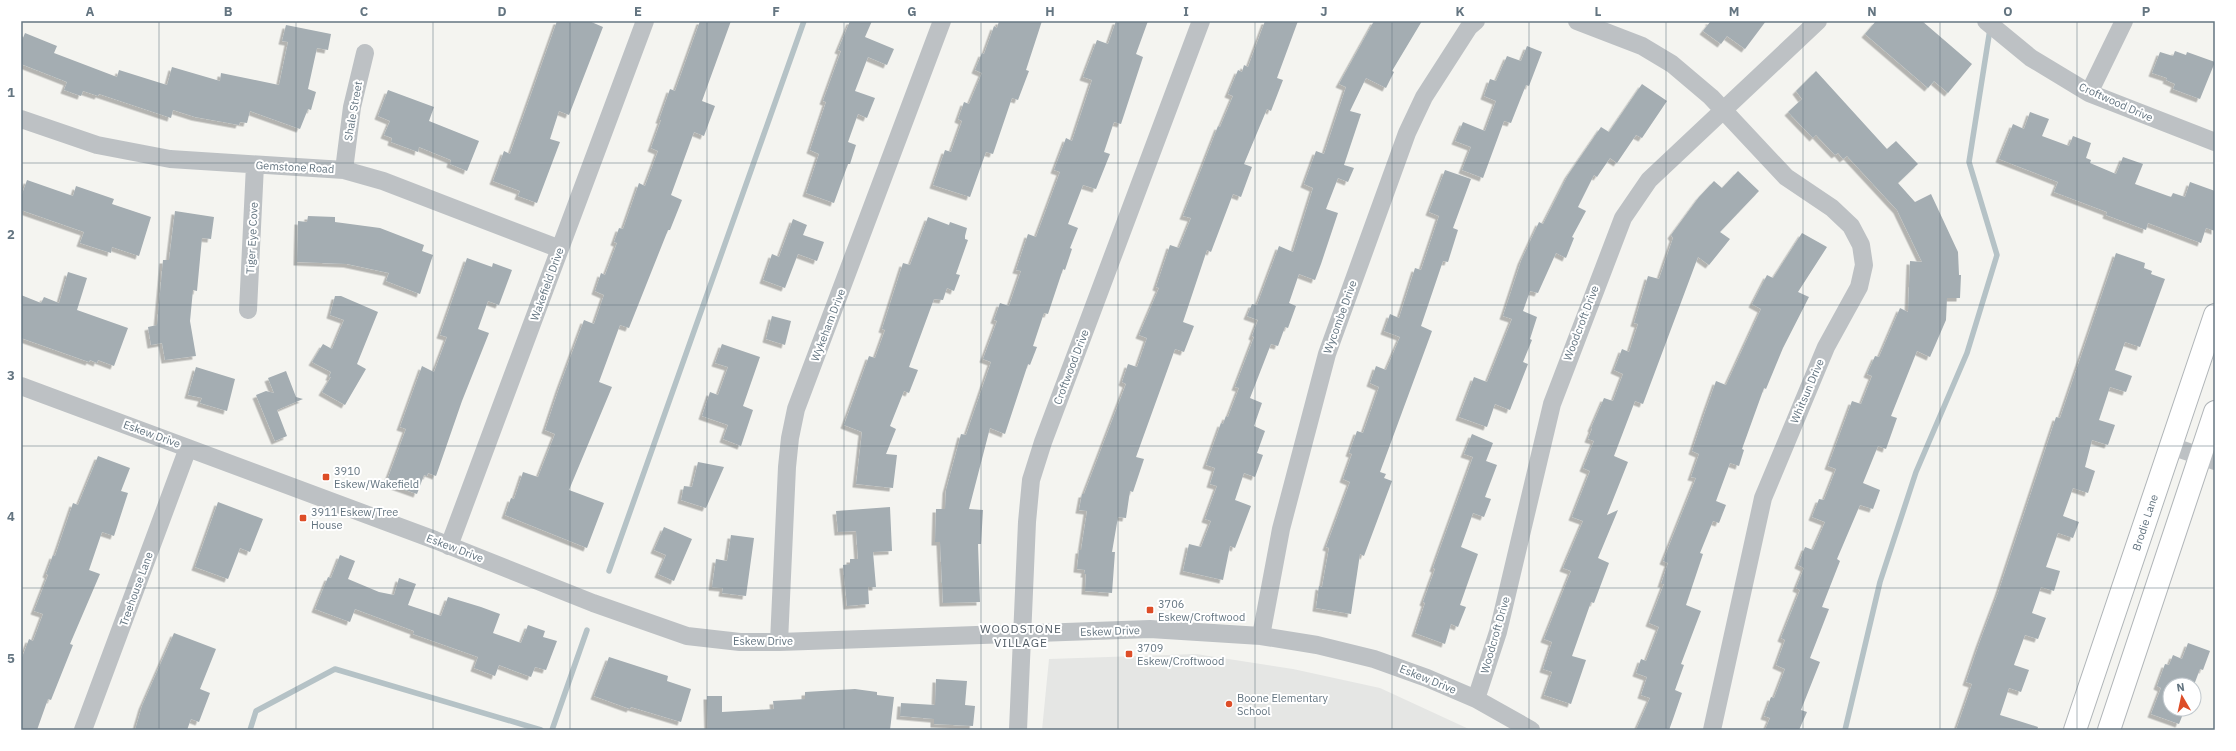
<svg xmlns="http://www.w3.org/2000/svg" width="2236" height="751" font-family="'IBM Plex Sans',sans-serif">
	<style>
		.built { fill: #e5e6e4 }
		.lines { fill: none; stroke-linecap: round; stroke-linejoin: round }
		.stream { stroke: #b5c2c6; stroke-width: 5.5 }
		.building { fill: #a4adb2; filter: url(#shadow) }
		.major-casing { stroke: #b0b5b8; stroke-width: 24 }
		.minor { stroke: #bdc1c4; stroke-width: 18 }
		.major { stroke: #fff; stroke-width: 22 }
		.grid { fill: none; stroke: #647581; stroke-width: 1; stroke-opacity: 0.55 }
		.poi-dot { fill: #dd4d27; stroke: #fff; stroke-width: 1.5 }
		.labels { text-anchor: middle; dominant-baseline: central; stroke-width: 4; stroke-linejoin: round; paint-order: stroke }
		.street-label { font-size: 11px; fill: #647581; stroke: #fff }
		.poi-label { font-size: 11px; fill: #647581; stroke: #fff; text-anchor: start }
		.neighbourhood-label { font-size: 12px; letter-spacing: 1px; fill: #525d66; stroke: #fff }
		.neatline { fill: none; stroke: #647581; stroke-width: 1.5 }
		.grid-label { font-size: 13px; text-anchor: middle; font-weight: bold; fill: #647581 }
	</style>
	<defs>
		<filter id="shadow"><feDropShadow dx="-3.5" dy="3.5" stdDeviation="0" flood-color="#0004"/></filter>
	</defs>
	<rect width="100%" height="100%" fill="#f4f4f0"/>
	<!-- built -->
	<path class="built" d="M1196 654 1293 669 1380 688 1471 730H1042L1049 659Z"/>
	<g class="lines">
		<!-- stream -->
		<path class="stream" d="M609 571 804 21
			M250 730 256 711 335 669 541 730
			M552 730 587 630
			M1845 730 1880 582 1916 472 1967 353 1997 255 1969 162 1990 29"/>
	</g>
	<!-- building -->
	<path class="building" d="M557 21H589L603 27 569 115 559 111 550 139 560 142 537 203 518 196 520 191 493 181 504 151 510 154Z
		M700 21H731L702 101 715 106 704 136 694 132 671 195 682 200 670 230H668L629 328 620 325 599 382 612 387 569 490 604 503 587 548 505 515 511 498 514 499 523 472 538 477 555 434 545 430 559 388 584 320 594 324 604 295 595 291 601 273 605 275 617 243 614 242 619 228 623 229 639 183 645 186 658 151 651 148 661 120H659L670 89 675 91Z
		M850 21H872L865 37 894 49 887 65 868 57 855 91 875 98 867 118 858 114 848 142 856 145 850 164H848L834 203 806 193 819 154 810 150 826 102 823 101 841 51 838 50Z
		M999 21H1042L1026 70 1029 71 1018 100 1012 98 993 154 986 152 970 197 933 185 945 150 951 152 962 121 958 119 964 102 969 104 982 73 975 70 982 53 984 54 994 26 997 28Z
		M1116 21H1148L1136 54 1143 57 1121 124 1114 122 1104 152 1110 154 1096 189 1083 185 1068 224 1078 228 1070 248 1072 249 1065 270 1063 269 1048 314 1044 313 1033 346 1037 347 1030 365 1028 364 1005 434 990 428 969 509 983 510 981 544H978L980 602 943 603 940 542H935L936 509H945L946 490 961 434 966 435 991 362 983 359 997 321 994 320 1000 303 1009 306 1021 271 1016 270 1028 234 1036 237 1060 172 1054 170 1066 138 1072 141 1092 80 1083 77 1097 40 1108 44Z
		M1265 21H1298L1277 78 1283 80 1271 111 1267 109 1244 164 1252 167 1241 197 1233 194 1211 252 1207 250 1183 322 1194 326 1184 352 1175 349 1136 457 1144 459 1133 492 1130 491 1126 518 1118 517 1112 552H1115L1112 593 1085 591 1086 574H1084L1085 570 1077 569 1079 550H1081L1087 511 1079 510 1082 494H1084L1126 384 1122 382 1128 364 1137 367 1147 338 1139 335 1159 288 1156 287 1170 245 1179 248 1191 218 1183 216 1218 126 1220 127 1233 96 1228 94 1238 70 1242 72 1244 65 1248 67Z
		M1374 21H1422L1392 71 1394 72 1386 88 1366 78 1350 111 1361 114 1344 165 1354 168 1348 182 1338 178 1326 209 1338 213 1321 264 1315 280 1299 274 1289 303 1296 306 1288 328 1285 327 1278 346 1271 344 1250 398 1262 403 1254 426 1265 431 1257 453 1263 455 1255 477 1244 473 1235 500 1251 506 1235 548 1230 546 1223 580 1183 571 1189 544 1201 547 1211 521 1205 519 1217 486 1210 484 1215 468 1206 465 1221 423 1223 424 1226 416 1228 417 1239 388 1235 387 1254 337 1252 336 1258 320 1247 316 1252 304 1257 305 1279 246 1293 252 1313 188 1304 184 1316 151 1324 154 1346 87 1339 84Z
		M1708 21H1766L1745 49 1727 36 1721 44 1703 31 1710 22Z
		M1876 21H1922L1972 64 1948 93 1934 81 1928 88 1865 34Z
		M286 25 331 34 328 50 317 48 308 89 316 92 311 110 308 109 300 129 250 111 247 123 240 122 239 125 195 117 173 110 171 118 99 94 98 96 83 91 81 96 64 90 67 82 21 64V43L25 33 57 46 54 53 117 77 119 70 167 85 172 67 220 81 221 73 279 85 288 42 282 41Z
		M1527 46 1542 52 1529 86 1526 85 1511 123 1504 121 1483 178 1462 170 1471 147 1455 141 1463 122 1485 131 1496 101 1484 96 1490 79 1496 81 1507 56 1521 61Z
		M2175 51 2186 55 2187 52 2215 62 2200 99 2173 89 2175 84 2166 80 2167 78 2152 73 2160 52 2173 56Z
		M1816 71 1887 149 1896 141 1918 164 1898 183 1915 202 1931 194 1958 252 1959 275H1961L1960 298H1947L1946 320 1930 357 1917 351 1891 416 1897 418 1886 449 1878 446 1863 483 1880 490 1873 509 1860 505 1837 559 1840 561 1822 607 1829 609 1810 658 1820 662 1801 710 1807 712 1799 730H1765L1770 718 1764 716 1771 697 1774 698 1785 669 1776 665 1785 640 1781 638 1800 590 1796 588 1804 568 1798 565 1805 547 1813 550 1825 522 1812 517 1819 499 1824 500 1836 469 1828 466 1852 401 1861 404 1872 376 1867 374 1875 356 1879 357 1900 308 1908 312 1910 261 1922 262 1897 210 1847 156 1843 159 1838 153 1835 155 1816 135 1813 138 1788 112 1802 99 1796 91Z
		M1642 84 1667 101 1642 138 1636 135 1617 163 1610 158 1597 177 1594 175 1578 207 1586 211 1572 237 1574 238 1566 258 1556 253 1538 293 1530 291 1523 311 1537 317 1530 339 1532 340 1523 362 1528 364 1510 410 1495 404 1487 427 1459 417 1474 377 1487 382 1512 319 1503 316 1521 261 1539 222 1543 224 1568 175 1601 127 1609 132Z
		M388 90 434 107 429 121 479 141 467 171 450 164 451 160 419 147 418 152 391 142 392 138 384 135 390 121 378 116Z
		M2030 112 2049 119 2042 136 2069 146 2073 136 2091 143 2086 158 2091 160 2090 163 2116 174 2123 157 2143 164 2135 184 2171 197 2173 193 2185 197 2190 182 2215 191V231L2206 228 2201 243 2148 223 2146 230 2106 215 2107 212 2054 192 2058 182 1999 159 2013 124 2024 129Z
		M1445 170 1471 179 1453 228 1458 230 1448 262 1443 261 1421 326 1432 331 1380 472 1386 474 1384 478 1392 481 1364 556 1360 554 1351 614 1316 608 1319 586 1322 587 1329 548 1326 547 1350 482 1343 479 1352 454 1349 453 1357 431 1363 433 1379 387 1370 383 1376 366 1386 370 1400 337 1384 331 1390 314 1399 318 1415 268 1421 270 1439 216 1429 212Z
		M1738 171 1759 191 1720 232 1730 239 1709 265 1698 257 1643 404 1635 401 1614 456 1628 462 1607 515 1618 510 1598 558 1609 563 1594 603 1591 602 1572 656 1586 660 1571 704 1544 695 1552 672 1543 669 1552 642 1544 639 1571 571 1563 568 1583 521 1572 517 1590 471 1583 468 1594 441 1588 439 1592 429 1591 428 1604 398 1613 401 1623 374 1614 370 1622 349 1629 352 1638 324 1634 323 1648 276 1659 279 1673 238 1671 235 1699 197 1714 181 1722 188Z
		M27 180 73 196 76 186 114 199 112 204 151 217 139 256 112 247 111 253 80 243 84 232 21 210V197Z
		M175 211 214 217 211 239 202 238 197 291 193 290 190 321 196 356 165 360 162 343 151 345 148 327 157 325 163 260H169Z
		M308 216 335 217V222L380 228 424 245 422 251 433 255 420 294 386 281 389 273 347 264 297 262 298 221 307 222Z
		M928 217 949 225 950 222 967 228 965 236V239L968 240 956 274 960 275 954 291 947 288 943 300 934 299 909 367 918 370 909 393 904 391 890 426 896 429 886 454 897 455 893 488 856 484 862 432 844 425 869 356 875 358 885 330 882 329 903 263 910 265Z
		M793 219 807 225 803 235 824 242 817 261 798 254 785 288 763 280 772 254 779 257Z
		M1802 233 1827 247 1798 292 1809 297 1783 348 1766 389 1764 388 1742 449 1744 450 1739 466 1730 463 1716 501 1726 505 1719 523 1713 521 1700 553 1703 554 1686 605 1701 611 1681 664 1684 665 1675 690 1682 693 1673 719 1669 730H1636L1650 698 1641 695 1647 677 1636 673 1641 659 1646 661 1659 627 1649 623 1664 584H1661L1668 563 1663 561 1696 478 1691 477 1699 454 1692 451 1705 412 1716 381 1726 385 1761 309 1752 304 1767 275 1773 278Z
		M2116 253 2145 263 2144 268 2152 271 2151 274 2165 279 2140 347 2125 342 2115 370 2132 376 2126 392 2110 387 2099 420 2115 425 2108 445 2092 440 2085 467 2095 471 2088 493 2073 488 2063 516 2079 522 2073 538 2058 533 2046 567 2060 571 2054 591 2041 587 2032 613 2046 618 2038 639 2025 635 2015 662 2014 665 2029 670 2021 692 2009 688 2000 715 2038 727 2037 730H1956L1972 684 1966 682 1979 644 1998 593 2056 417 2060 418Z
		M467 258 492 267 493 263 512 270 499 305 488 301 478 329 489 333 462 401 436 476 428 473 427 476 424 475 417 494 386 483 406 429 400 427 422 366 434 372 447 337 440 335Z
		M68 272 87 278 77 310 128 328 114 366 98 360 97 363 90 360 89 362 21 338V295L41 303 44 297 59 303Z
		M335 296H341L378 312 357 364 366 369 345 405 322 392 331 377H329L331 372 312 362 323 344 332 349 344 320 330 315Z
		M772 316 791 321 785 345 766 339Z
		M722 344 760 357 743 406 753 410 741 446 723 439 728 425 702 416 710 392 718 395 728 367 715 363Z
		M196 367 235 379 227 411 200 403 202 398 188 395Z
		M286 371 296 397 303 399 277 410 287 436 275 441 256 395 266 391 274 393 268 378Z
		M1472 434 1493 443 1486 461 1497 465 1485 497 1491 499 1484 517 1473 513 1461 547 1478 554 1460 605 1466 607 1458 627 1451 624 1445 644 1415 633 1425 603 1423 602 1435 569 1433 568 1473 457 1464 454Z
		M98 456 130 468 121 491 128 493 114 536 102 532 89 570 100 574 70 644 73 645 51 700 48 699 37 730H21V660L29 639 33 641 43 614 34 611 48 575 46 574 53 555 55 556 73 503 78 505Z
		M698 462 724 467 706 508 681 500 684 486 692 487Z
		M218 502 263 519 250 552 240 548 228 579 195 567Z
		M890 507 892 551 873 552 876 587H868L869 604 847 606 843 565 850 564V559H858L856 531 838 532 836 511Z
		M664 527 692 539 674 581 658 574 666 555 654 550Z
		M731 535 754 538 746 596 722 593 723 588 712 587 716 559 727 561Z
		M340 555 355 561 348 579 379 592 394 595 399 578 416 584 408 605 441 616 448 597 481 607 500 614 493 633 521 643 528 625 545 631 543 637 557 641 546 670 535 667 531 677 499 665 495 676 474 668 478 657 413 634 414 631 355 609 350 622 315 609 328 577 331 578Z
		M174 633 216 649 200 689 210 693 199 722 191 719 187 730H135L142 706Z
		M2188 643 2210 651 2203 670 2200 669 2194 685H2170V709H2185L2179 724 2151 714 2161 688 2157 686 2165 664 2169 665 2173 655 2182 659Z
		M609 657 668 676 667 681 691 689 681 722 631 707 630 709 594 696Z
		M936 679 967 681 965 705 975 706 973 726 934 724V719L900 716 901 703 935 705Z
		M855 689 877 692V695L894 697 890 730H708L707 696H722V712L774 709 773 701 805 699V692Z"/>
	<g class="lines">
		<!-- major casing -->
		<g class="major-casing">
			<g id="major">
				<path id="s1" d="M2075 730 2215 315"/>
				<path d="M2109 730 2215 412"/>
			</g>
		</g>
		<!-- minor -->
		<path class="minor" d="M1577 21 1642 46 1672 64 1711 97 1786 177 1832 208 1851 226 1861 245 1864 265 1859 287 1826 347 1763 498 1712 730
			M1986 21 2031 58 2089 93 2215 142
			M2089 93 2124 21
			M21 119 97 145 170 159 344 170 383 181 560 249
			M344 170 352 107 365 53
			M248 310 255 165
			M21 386 435 540 593 603 687 636 740 642H779L1150 629 1261 636 1317 645 1374 659 1427 678 1476 699 1531 730
			M2171 446 2215 461
			M449 546 645 21
			M1261 636 1281 529 1327 354 1407 133 1424 97 1469 27 1476 21
			M779 642 787 467 790 438 796 409 942 21
			M1476 699 1498 632 1552 404 1623 218 1649 180 1818 21
			M83 730 188 448
			M1018 730 1027 522 1031 480 1043 442 1201 21"/>
		<!-- major -->
		<use href="#major" class="major"/>
	</g>
	<!-- grid -->
	<path class="grid" d="M159 21V730M296 21V730M433 21V730M570 21V730M707 21V730M844 21V730M981 21V730M1118 21V730M1255 21V730M1392 21V730M1529 21V730M1666 21V730M1803 21V730M1940 21V730M2077 21V730M21 163H2215M21 305H2215M21 446H2215M21 588H2215"/>
	<!-- markers -->
	<g class="poi-dot">
		<rect x="322" y="473" width="8" height="8" rx="2"/>
		<rect x="299" y="514" width="8" height="8" rx="2"/>
		<rect x="1146" y="606" width="8" height="8" rx="2"/>
		<rect x="1125" y="650" width="8" height="8" rx="2"/>
		<circle cx="1229" cy="704" r="4"/>
	</g>
	<g class="labels">
		<!-- street labels -->
		<g class="street-label">
			<text transform="translate(2116 102) rotate(24)">Croftwood Drive</text>
			<text transform="translate(353 111) rotate(-80)">Shale Street</text>
			<text transform="translate(295 167) rotate(3)">Gemstone Road</text>
			<text transform="translate(252 238) rotate(-87)">Tiger Eye Cove</text>
			<text transform="translate(547 284) rotate(-70)">Wakefield Drive</text>
			<text transform="translate(1340 317) rotate(-70)">Wycombe Drive</text>
			<text transform="translate(1581 323) rotate(-69)">Woodcroft Drive</text>
			<text transform="translate(828 325) rotate(-69)">Wykeham Drive</text>
			<text transform="translate(1071 367) rotate(-69)">Croftwood Drive</text>
			<text transform="translate(1807 391) rotate(-67)">Whitsun Drive</text>
			<text transform="translate(152 434) rotate(20)">Eskew Drive</text>
			<text stroke="none"><textPath href="#s1" startOffset="219">Brodie Lane</textPath></text>
			<text transform="translate(455 548) rotate(21)">Eskew Drive</text>
			<text transform="translate(136 589) rotate(-70)">Treehouse Lane</text>
			<text transform="translate(1110 631) rotate(-2)">Eskew Drive</text>
			<text transform="translate(1495 635) rotate(-74)">Woodcroft Drive</text>
			<text x="763" y="641">Eskew Drive</text>
			<text transform="translate(1428 679) rotate(22)">Eskew Drive</text>
		</g>
		<!-- poi labels -->
		<g class="poi-label">
			<text x="334" y="471">3910<tspan x="334" dy="13">Eskew/Wakefield</tspan></text>
			<text x="311" y="512">3911 Eskew/Tree<tspan x="311" dy="13">House</tspan></text>
			<text x="1158" y="604">3706<tspan x="1158" dy="13">Eskew/Croftwood</tspan></text>
			<text x="1137" y="648">3709<tspan x="1137" dy="13">Eskew/Croftwood</tspan></text>
			<text x="1237" y="698">Boone Elementary<tspan x="1237" dy="13">School</tspan></text>
		</g>
		<!-- neighbourhood labels -->
		<g class="neighbourhood-label">
			<text x="1021" y="628">WOODSTONE<tspan x="1021" dy="14">VILLAGE</tspan></text>
		</g>
	</g>
	<!-- border -->
	<rect width="2236" height="751" fill="none" stroke="#ffffff" stroke-width="44"/>
	<!-- north arrow -->
	<g transform="translate(2182 697) rotate(351)"><circle r="19" fill="#ffffff" stroke="#c1c8cd"/>
	<path d="M0-3L7 15L0 10L-7 15Z" fill="#dd4d27"/>
	<text y="-6" font-size="11" font-weight="bold" text-anchor="middle" fill="#647581">N</text>
	</g>
	<rect x="22" y="22" width="2192" height="707" class="neatline"/>
	<g class="grid-label">
		<text x="90" y="16">A</text>
		<text x="228" y="16">B</text>
		<text x="364" y="16">C</text>
		<text x="502" y="16">D</text>
		<text x="638" y="16">E</text>
		<text x="776" y="16">F</text>
		<text x="912" y="16">G</text>
		<text x="1050" y="16">H</text>
		<text x="1186" y="16">I</text>
		<text x="1324" y="16">J</text>
		<text x="1460" y="16">K</text>
		<text x="1598" y="16">L</text>
		<text x="1734" y="16">M</text>
		<text x="1872" y="16">N</text>
		<text x="2008" y="16">O</text>
		<text x="2146" y="16">P</text>
		<text x="11" y="97">1</text>
		<text x="11" y="239">2</text>
		<text x="11" y="380">3</text>
		<text x="11" y="521">4</text>
		<text x="11" y="663">5</text>
	</g>
</svg>
